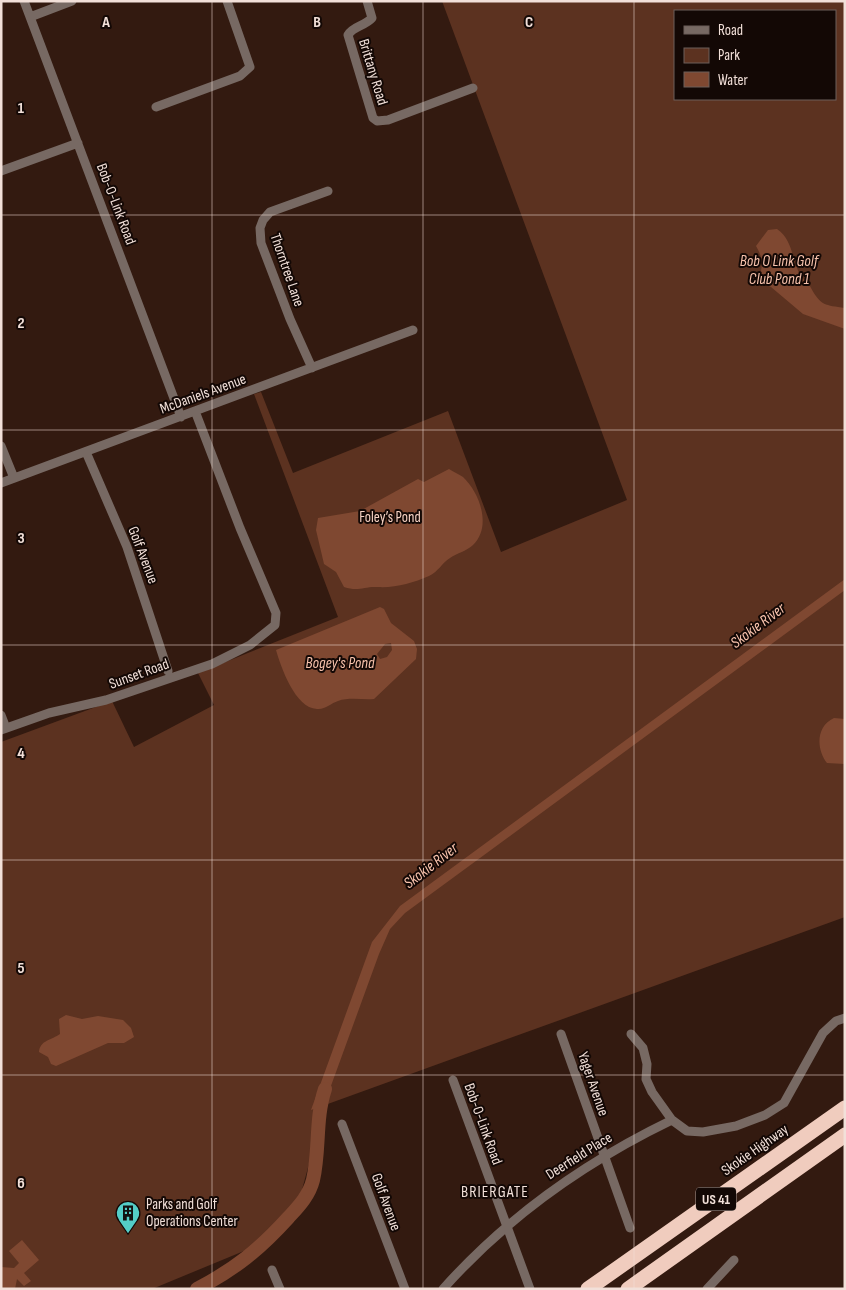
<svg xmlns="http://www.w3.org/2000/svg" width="846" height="1290" font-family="'Sofia Sans Condensed',sans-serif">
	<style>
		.green { fill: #5c3220; fill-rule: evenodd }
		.water { fill: #7f4831; fill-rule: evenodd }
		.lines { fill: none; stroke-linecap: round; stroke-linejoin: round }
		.river { stroke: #7f4831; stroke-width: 14 }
		.minor { stroke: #776963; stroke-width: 9 }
		.motorway { stroke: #f0ccbe; stroke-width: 15 }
		.grid { fill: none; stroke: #f2e0d9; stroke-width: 1; stroke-opacity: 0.55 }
		.labels { text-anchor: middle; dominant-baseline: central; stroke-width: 4; stroke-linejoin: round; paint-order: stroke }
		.shield { fill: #130805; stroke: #af9f99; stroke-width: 1 }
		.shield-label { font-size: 14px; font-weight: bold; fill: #f2e0d9 }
		.street-label { font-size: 15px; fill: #f2e0d9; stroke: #130805 }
		.park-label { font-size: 15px; fill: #f6d2c3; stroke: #130805 }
		.poi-label { font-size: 15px; fill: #f2e0d9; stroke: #130805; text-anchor: start }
		.water-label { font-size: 16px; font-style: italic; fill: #f8c3ad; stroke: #130805 }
		.neighbourhood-label { font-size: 16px; letter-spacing: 1px; fill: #f2e0d9; stroke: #130805 }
		.grid-label { font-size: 16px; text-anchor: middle; font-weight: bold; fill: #f2e0d9; stroke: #130805; stroke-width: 4; stroke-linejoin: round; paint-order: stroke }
	</style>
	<rect width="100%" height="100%" fill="#331a10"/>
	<!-- green -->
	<path class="green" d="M442 1H845V917L325 1105 300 1197 256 1246 152 1289H1V742L112 701 134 747 214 705 198 673 338 617 254 394 261 392 293 473 448 411 501 552 627 500ZM675 11H835V99H675Z"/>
	<!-- water -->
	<path class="water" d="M777 229C794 241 791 260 801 276 804 280 809 283 811 288 821 306 825 305 845 308V329L803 314 771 287 754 279 755 274 761 271C763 260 761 255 756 246L768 230Z
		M449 469C453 472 459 474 463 477 480 493 492 527 473 545 467 551 457 553 450 558 442 563 438 572 429 576 413 583 395 588 378 587 364 586 359 592 344 587L336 572 324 564 316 530 318 518 360 511 418 479 424 482Z
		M845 579V590L405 913 390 929 379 954 324 1105 311 1110 372 942 400 906Z
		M380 607 384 609 391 623 414 641 417 649 416 659 374 699C363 700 349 697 338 701 331 703 325 710 317 709 295 708 281 667 276 650ZM391 643 392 650 387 657 380 659 377 654 385 644Z
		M834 718 845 719V764L827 763C816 749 816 726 834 718Z
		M66 1015 82 1019 98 1016 123 1020 131 1028 134 1037 124 1043H108L56 1066 51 1064 48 1057 39 1052C40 1040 52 1040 60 1034L59 1019Z
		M22 1240 39 1260 24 1273 31 1281 24 1286 17 1279 15 1289H1V1267L14 1268 19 1263 9 1251Z"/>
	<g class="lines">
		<!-- river -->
		<path class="river" d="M197 1289C235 1269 259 1250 288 1218 298 1207 309 1196 313 1180 320 1150 315 1119 325 1089"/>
		<!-- minor -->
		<path class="minor" d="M24 1 181 417
			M367 1 372 18C365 26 353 26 348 35L373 118 377 121 388 120 473 88
			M30 17 72 1
			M156 107 240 76 250 67 227 1
			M1 171 78 143
			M312 368 290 319 261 243 260 228 263 220 270 212 328 191
			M1 446 14 478
			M86 452 127 547 168 671
			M1 483 413 330
			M1 715 6 728
			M1 730 49 713 106 700 212 664 250 645 275 625 276 613 240 528 195 411
			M561 1034 630 1228
			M631 1034 643 1048 647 1064 646 1079 652 1092 672 1120 687 1131 703 1132 736 1126 765 1115 784 1103 823 1033 836 1021 845 1018
			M453 1080 530 1289
			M342 1124 405 1289
			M272 1270 280 1289
			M443 1289C508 1216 585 1162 672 1120
			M707 1289 734 1260"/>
		<!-- motorway -->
		<path class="motorway" d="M588 1289 845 1108
			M628 1289 845 1135"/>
	</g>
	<!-- grid -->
	<path class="grid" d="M212 1V1289M423 1V1289M634 1V1289M1 215H845M1 430H845M1 645H845M1 860H845M1 1075H845"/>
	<!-- icons -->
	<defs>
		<g id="building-pin" transform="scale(1.25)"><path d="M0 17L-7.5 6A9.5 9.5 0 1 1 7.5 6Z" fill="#54cdc7" stroke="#130805"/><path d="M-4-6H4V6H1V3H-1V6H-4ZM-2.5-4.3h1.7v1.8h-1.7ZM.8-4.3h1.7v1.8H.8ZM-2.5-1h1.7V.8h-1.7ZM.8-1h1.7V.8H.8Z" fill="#111"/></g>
	</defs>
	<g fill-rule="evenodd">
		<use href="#building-pin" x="128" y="1213"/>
	</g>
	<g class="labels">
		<!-- shield labels -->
		<rect class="shield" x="696" y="1187.5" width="40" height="23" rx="4"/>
		<g class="shield-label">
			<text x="716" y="1199">US 41</text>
		</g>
		<!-- street labels -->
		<g class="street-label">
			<text transform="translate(373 72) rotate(73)">Brittany Road</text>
			<text transform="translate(116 204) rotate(69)">Bob-O-Link Road</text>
			<text transform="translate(287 270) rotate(71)">Thorntree Lane</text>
			<text transform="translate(203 394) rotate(-20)">McDaniels Avenue</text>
			<text transform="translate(143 555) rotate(69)">Golf Avenue</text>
			<text transform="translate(139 674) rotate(-20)">Sunset Road</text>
			<text transform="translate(593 1084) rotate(71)">Yager Avenue</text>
			<text transform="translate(483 1124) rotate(70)">Bob-O-Link Road</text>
			<text transform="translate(755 1150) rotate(-35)">Skokie Highway</text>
			<text transform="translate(579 1156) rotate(-32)">Deerfield Place</text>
			<text transform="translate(386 1202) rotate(70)">Golf Avenue</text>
		</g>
		<!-- park labels -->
		<g class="park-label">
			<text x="390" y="517">Foley’s Pond</text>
		</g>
		<!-- poi labels -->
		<g class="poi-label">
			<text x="146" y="1204">Parks and Golf<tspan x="146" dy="17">Operations Center</tspan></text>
		</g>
		<!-- water labels -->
		<g class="water-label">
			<text x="779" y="261">Bob O Link Golf<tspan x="779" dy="18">Club Pond 1</tspan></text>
			<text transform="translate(758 626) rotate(-37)">Skokie River</text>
			<text x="340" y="663">Bogey's Pond</text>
			<text transform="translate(431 866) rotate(-38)">Skokie River</text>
		</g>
		<!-- neighbourhood labels -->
		<g class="neighbourhood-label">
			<text x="495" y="1192">BRIERGATE</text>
		</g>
	</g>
	<g class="grid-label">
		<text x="106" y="27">A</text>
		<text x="317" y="27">B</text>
		<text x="529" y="27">C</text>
		<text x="21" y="113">1</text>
		<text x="21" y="328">2</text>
		<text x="21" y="543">3</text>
		<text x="21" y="758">4</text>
		<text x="21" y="973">5</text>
		<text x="21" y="1188">6</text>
	</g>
	<!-- border -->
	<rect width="846" height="1290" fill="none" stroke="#f2e0d9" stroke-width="5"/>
	<!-- legend -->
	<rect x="674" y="10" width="162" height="90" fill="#130805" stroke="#6c5e5a"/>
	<rect x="684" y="26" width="25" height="8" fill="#776963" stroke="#6c5e5a"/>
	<text x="718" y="35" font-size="15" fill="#f2e0d9">Road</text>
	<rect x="684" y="48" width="25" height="15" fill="#5c3220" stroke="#6c5e5a"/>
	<text x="718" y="60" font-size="15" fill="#f2e0d9">Park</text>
	<rect x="684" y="72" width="25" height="15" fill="#7f4831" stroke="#6c5e5a"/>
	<text x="718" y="85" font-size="15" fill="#f2e0d9">Water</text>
</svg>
